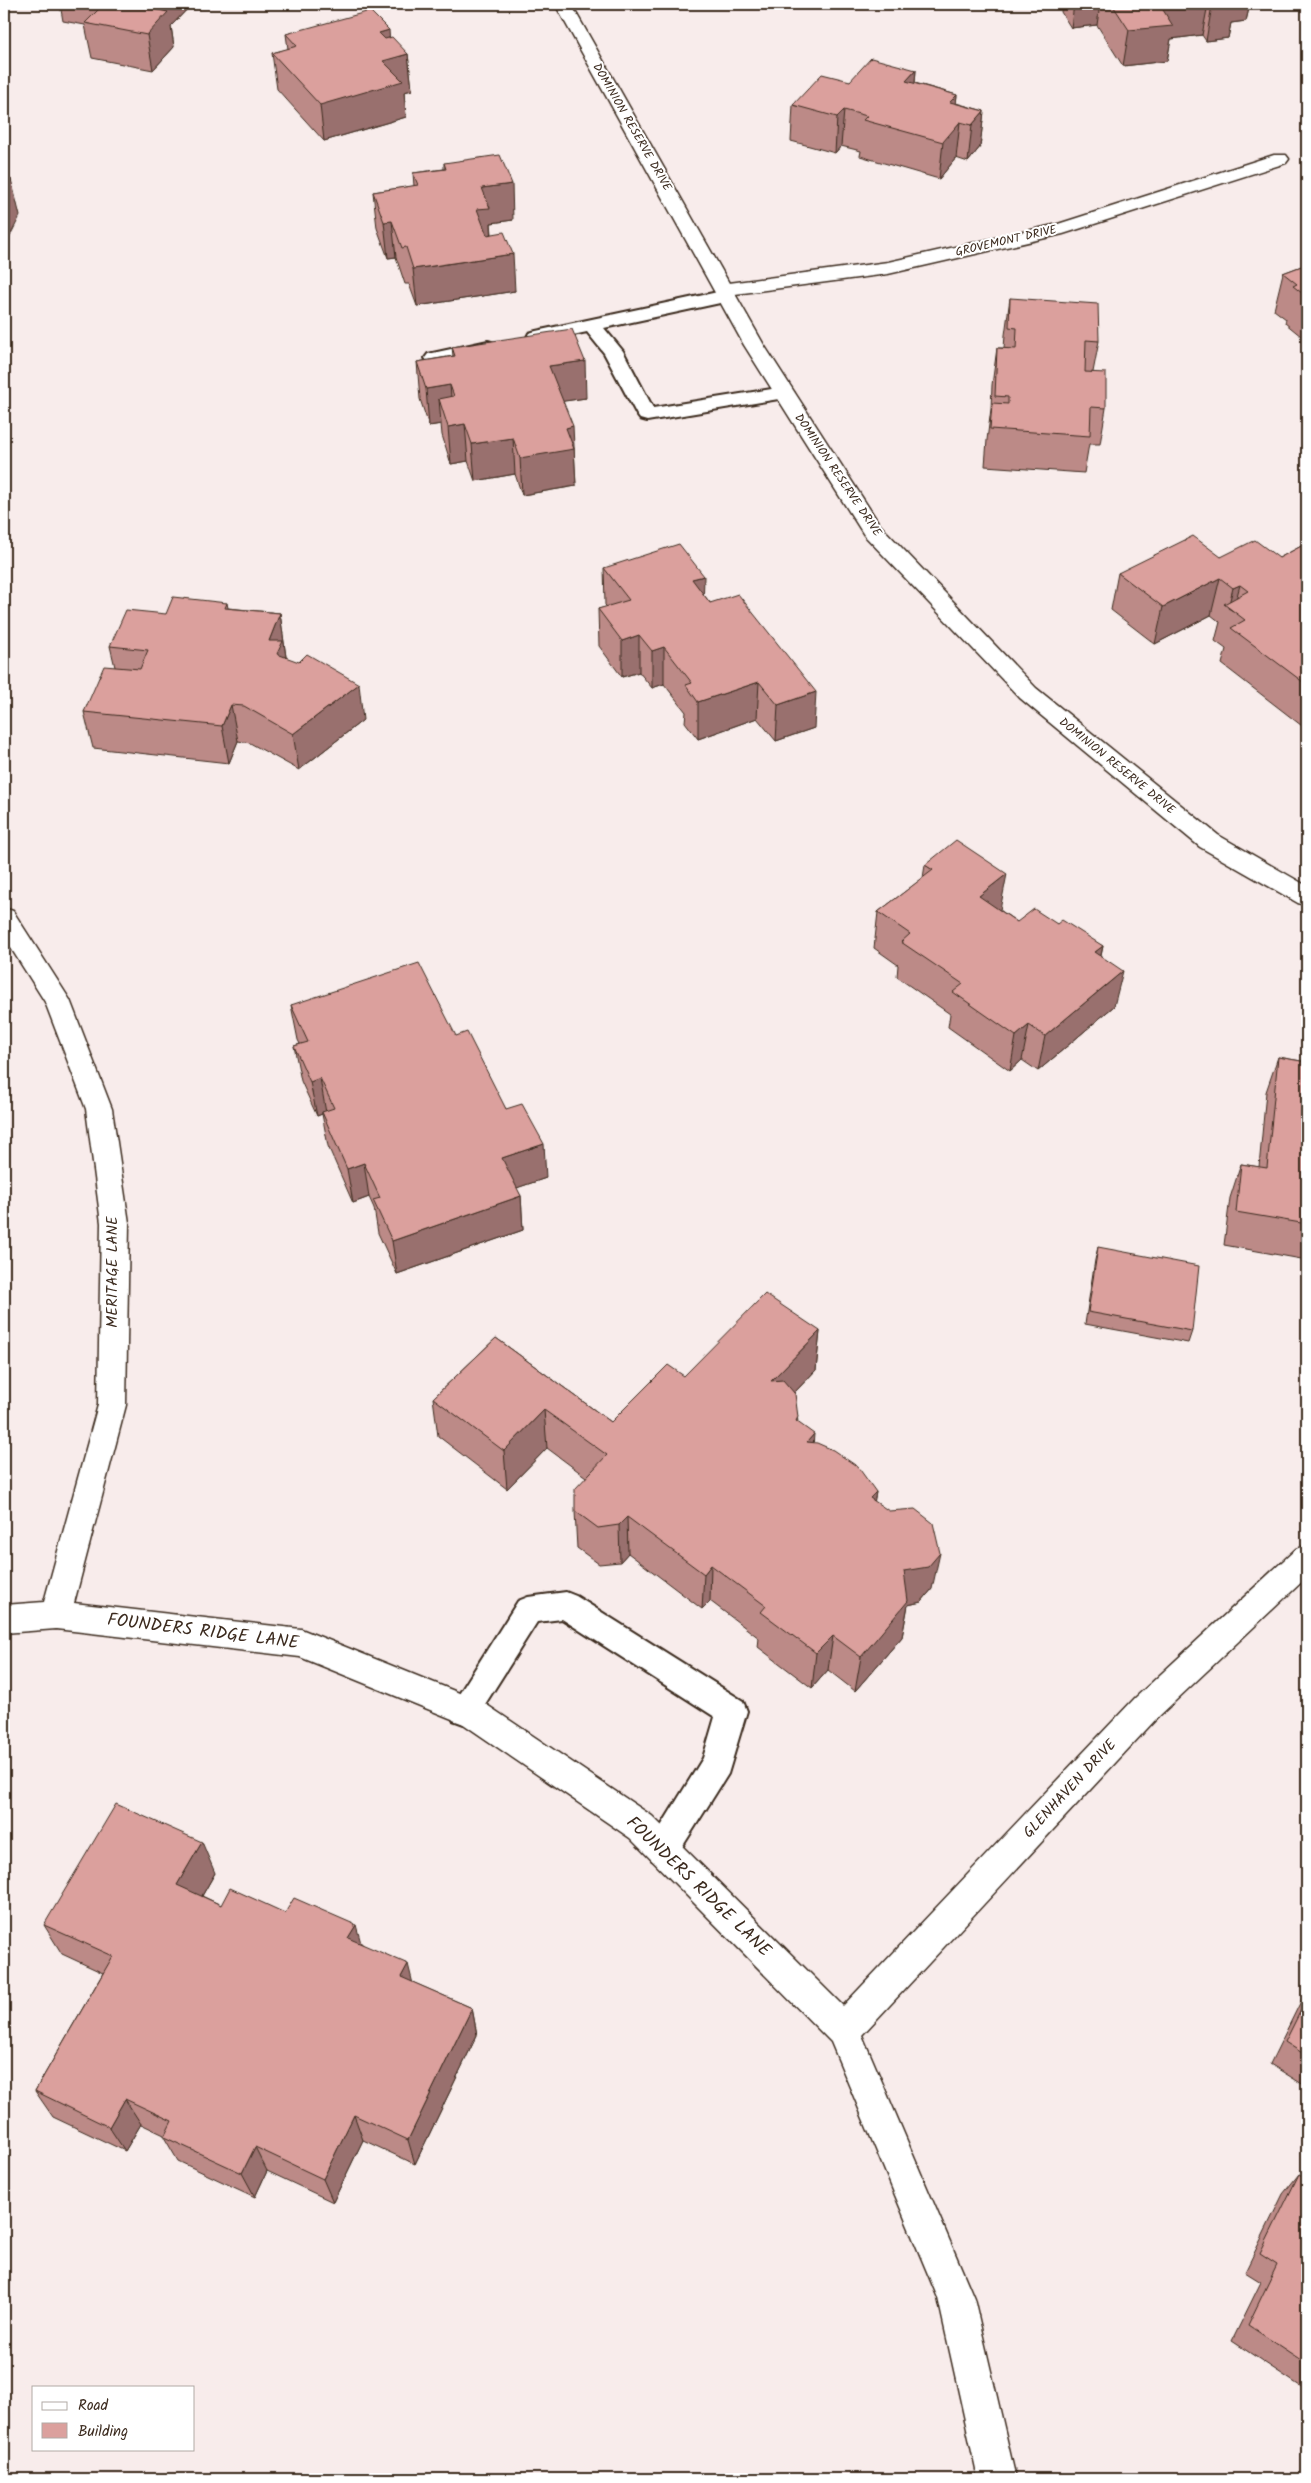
<svg xmlns="http://www.w3.org/2000/svg" width="1311" height="2483" font-family="Kalam,sans-serif">
	<style>
		.lines { fill: none; stroke-linecap: round; stroke-linejoin: round }
		.service-casing { stroke: #3b2a1e; stroke-width: 4 }
		.minor-casing { stroke: #3b2a1e; stroke-width: 3 }
		.service { fill: #fff; fill-rule: evenodd }
		.minor { fill: #fff; fill-rule: evenodd }
		.wall { fill: #bc8a87; stroke: #3b2a1e }
		.shaded-wall { fill: #99706e; stroke: #3b2a1e }
		.building { fill: #dba09d; stroke: #3b2a1e }
		.labels { text-anchor: middle; dominant-baseline: central; stroke-width: 4; stroke-linejoin: round; paint-order: stroke }
		.far-street-label { font-size: 12px; fill: #3b2a1e; stroke: #fff }
		.street-label { font-size: 15px; fill: #3b2a1e; stroke: #fff }
		.near-street-label { font-size: 18px; fill: #3b2a1e; stroke: #fff }
	</style>
	<rect width="100%" height="100%" fill="#f8eceb"/>
	<filter id="ink" filterUnits="userSpaceOnUse"><feTurbulence type="fractalNoise" baseFrequency=".02" numOctaves="2"/><feDisplacementMap in="SourceGraphic" scale="10" xChannelSelector="R" yChannelSelector="G"/><feConvolveMatrix kernelMatrix="1 2 1 2 8 2 1 2 1" color-interpolation-filters="sRGB"/></filter>
	<g filter="url(#ink)">
		<g class="lines">
			<!-- service casing -->
			<g class="service-casing">
				<path id="service" d="M727 290 734 292 736 296 734 300 604 328 623 351 653 408 784 387 791 389 794 393 791 397 647 421 640 419 637 415 604 353 587 332 536 343 529 341 527 337 529 333 536 331Z
					M488 341 495 343 497 347 495 351 435 364 428 362 425 358 428 354Z
					M566 1592 576 1596 743 1701 747 1711 728 1774 674 1860 663 1864 652 1860 647 1849 703 1758 715 1717 562 1619 537 1622 475 1720 464 1724 453 1720 449 1710 518 1601 528 1597Z"/>
			</g>
			<!-- minor casing -->
			<g class="minor-casing">
				<path id="minor" d="M555 4H571L729 283 888 262 1058 224 1274 155H1286L1289 159 1286 163 1063 234 888 274 735 294 764 345 880 525 1036 688 1218 835 1307 886V906L1298 903 1200 847 1020 698 864 535 744 345Z
					M4 908 13 911 70 1000 112 1109 129 1223 126 1405 74 1603 301 1629 484 1703 652 1816 843 2006 1135 1698 1296 1549 1307 1545V1577L1157 1718 862 2035 974 2298 1016 2479H978L938 2298 831 2042 630 1838 462 1723 300 1657 56 1629 4 1633V1605L44 1602 98 1405 101 1223 86 1109 45 1002 4 937Z"/>
			</g>
			<!-- service -->
			<use href="#service" class="service"/>
			<!-- minor -->
			<use href="#minor" class="minor"/>
		</g>
		<!-- wall -->
		<path class="wall" d="M60 4H192L171 26 174 47 153 70 92 58 85 25 63 21Z
			M1062 4H1250L1246 21 1231 23 1228 38 1206 41 1202 35 1171 39 1167 61 1123 66 1097 25 1071 28 1061 12Z
			M286 34 389 38 408 54 412 90 404 92 406 117 324 141 277 89 272 53 288 49Z
			M916 70 915 83 957 95 956 103 984 111 980 147 968 162 956 158 939 179 860 156 861 151 841 146 835 153 791 141 793 105 850 81Z
			M444 163 513 220 491 223 492 234 515 291 417 306 409 284H405L396 257 388 258 377 228 373 192 414 186 413 173 444 169Z
			M1307 264V341L1285 323 1286 319 1274 310 1283 273Z
			M1010 298 1099 341 1093 372 1106 408 1100 444H1089L1084 473 985 466 987 440 991 409 992 385 997 348H1004L1005 335Z
			M452 347 586 398 563 401 574 449 576 486 522 495 515 474 475 481 468 461 451 464 442 435 441 424 429 426 420 399 417 362 453 356Z
			M1307 543V728L1306 729 1222 664 1226 649 1215 641 1220 622 1211 615 1155 644 1111 610 1118 573 1221 557 1279 558Z
			M604 568 703 594 814 728 776 741 757 718 698 739 685 722 686 712 664 684 652 688 639 672 622 677 599 646 598 609 607 607 605 605Z
			M227 603 228 608 280 613 286 657 363 720 299 770 250 743 238 741 229 763 93 748 84 712 115 667 110 646 166 614Z
			M925 865 1000 910 1017 922 1057 924 1103 946 1101 956 1114 1006 1038 1071 1022 1060 1010 1071 948 1027 950 1014 897 977 898 965 874 948 878 912 923 878Z
			M291 1005 456 1036 506 1109 546 1178 516 1188 521 1196 523 1230 397 1274 378 1233 374 1208 369 1197 353 1203 328 1146 322 1114 317 1116 301 1081 294 1046 300 1044 298 1040Z
			M1278 1057 1307 1062V1060V1260L1224 1245 1230 1198 1241 1164 1259 1167 1266 1092Z
			M1098 1247 1192 1331 1188 1343 1085 1324 1095 1260Z
			M820 1331 816 1370 794 1393 798 1422 814 1443 876 1492 874 1501 932 1589 921 1602 908 1605 902 1637 855 1691 828 1670 812 1688 758 1647 759 1638 710 1601 702 1609 628 1553 620 1562 599 1564 577 1548 575 1511 586 1477 547 1448 507 1489 438 1436 433 1398 496 1338 611 1422 684 1376Z
			M215 1873 202 1896 221 1905 285 1913 361 1943 412 1982 472 2008 477 2035 415 2164 363 2140 333 2202 267 2171 255 2197 178 2161 164 2137V2135L141 2124 125 2151 53 2117 35 2091 103 1973 62 1954 44 1925Z
			M1307 1989V2087L1270 2064Z
			M1307 2165V2384L1303 2388 1232 2341 1261 2282 1245 2272 1283 2194 1299 2174 1302 2176Z"/>
		<!-- shaded-wall -->
		<path class="shaded-wall" d="M152 4H192L171 26 174 47 153 70 147 35 148 8Z
			M1074 4H1100L1097 25 1071 28Z
			M1172 4H1208L1202 35 1171 39 1167 61 1123 66 1129 30 1160 5Z
			M1222 4H1250L1246 21 1231 23 1228 38 1206 41 1212 5Z
			M389 30 391 59 408 54 412 90 404 92 406 117 324 141 320 105 379 33Z
			M916 70 913 106 906 81Z
			M957 95 953 130 960 122 956 158 939 179 943 142 950 102Z
			M844 110 841 146 835 153 837 117Z
			M984 111 980 147 968 162 972 125Z
			M11 179 20 216 5 246 4 242V194Z
			M512 184 513 220 491 223 492 244 480 246 477 209 482 188Z
			M392 221 396 257 388 258 384 222Z
			M513 254 515 291 417 306 413 269Z
			M585 361 586 398 551 403 549 366Z
			M450 385 453 422 439 399 441 424 429 426 426 389Z
			M465 424 468 461 451 464 448 427Z
			M573 426 576 486 522 495 520 458 566 428Z
			M513 438 515 474 475 481 472 444Z
			M704 576 703 612 692 579Z
			M1220 578 1211 615 1155 644 1163 607Z
			M1240 585 1233 611 1228 608 1233 588Z
			M280 613 285 650 289 677 269 641Z
			M639 635V672L622 677V641Z
			M664 647V684L652 688V651Z
			M759 682 757 718 698 739V702Z
			M359 684 363 720 299 770 293 734Z
			M816 692 814 728 776 741 778 705Z
			M231 705 238 741 229 763 222 726Z
			M1007 874 1000 910 973 932 979 896Z
			M1103 946 1095 982V952Z
			M1123 971 1114 1006 1038 1071 1045 1036Z
			M1029 1025 1022 1060 1010 1071 1016 1036Z
			M320 1078 326 1113 322 1112V1114L317 1116 310 1082Z
			M544 1144 546 1178 505 1192 502 1158Z
			M364 1163 369 1197 353 1203 347 1169Z
			M521 1196 523 1230 397 1274 392 1241Z
			M820 1331 816 1370 768 1420 771 1381Z
			M544 1410 547 1448 507 1489 504 1451Z
			M814 1434 811 1472 807 1442Z
			M876 1492 870 1528V1498Z
			M627 1517 628 1553 620 1562 619 1525Z
			M940 1553 932 1589 921 1602 908 1605 902 1637 855 1691 861 1657 904 1571Z
			M711 1565 710 1601 702 1609 704 1574Z
			M833 1636 828 1670 812 1688 816 1653Z
			M202 1842 215 1873 191 1915 177 1885Z
			M356 1925 364 1954 348 1938Z
			M408 1964 415 1992 401 1977Z
			M472 2008 477 2035 415 2164 408 2140Z
			M125 2099 141 2124 125 2151 109 2127Z
			M354 2115 363 2140 333 2202 323 2179Z
			M255 2147 267 2171 255 2197 242 2173Z"/>
		<!-- building -->
		<path class="building" d="M104 4H152L148 8 168 12 147 35 85 23Z
			M1112 4H1172L1160 5 1173 26 1129 30Z
			M1211 4H1225L1212 5Z
			M370 11 389 30 379 33 385 39 392 37 408 54 383 61 403 81 320 105 272 53 297 46 286 34Z
			M871 58 916 70 906 81 957 95 950 102 984 111 972 125 960 122 943 142 863 120 867 116 844 110 837 117 793 105 822 74 850 81Z
			M500 155 512 184 482 188 490 208 477 209 487 235 504 232 513 254 413 269 406 247 402 248 392 221 384 222 373 192 418 185 413 173 446 169 444 163Z
			M4 179H11L4 194Z
			M1307 264V297L1293 286 1297 284 1283 273Z
			M1010 298 1098 304 1099 341 1086 340 1085 372 1106 373V408L1091 407 1090 436 990 429 992 403 1008 404V397L995 396 997 348 1016 349 1017 328 1009 327Z
			M572 329 585 361 549 366 573 426 566 428 574 449 520 458 513 438 472 444 465 424 448 427 439 399 454 396 450 385 426 389 417 362 455 356 452 347Z
			M1193 536 1221 557 1255 540 1279 558 1307 543V685L1231 628 1245 620 1224 604 1248 591 1240 585 1233 588 1220 578 1163 607 1118 573Z
			M679 544 704 576 692 579 710 603 738 594 816 692 778 705 759 682 698 702 686 685 692 683 664 647 652 651 639 635 622 641 598 609 629 600 604 568Z
			M173 597 227 603 225 608 280 613 269 641H283L277 654 299 662 307 654 359 684 293 734 244 706 231 705 222 726 84 712 104 666 140 669 148 650 110 646 126 610 166 614Z
			M956 840 1007 874 979 896 1017 922 1034 909 1057 924 1062 920 1103 946 1095 952 1123 971 1045 1036 1029 1025 1016 1036 953 992 963 984 901 942 910 934 878 912 933 870 925 865Z
			M419 963 456 1036 467 1032 506 1109 522 1104 544 1144 502 1158 521 1196 392 1241 373 1200 380 1198 364 1163 347 1169 322 1112 334 1108 320 1078 310 1082 294 1046 308 1042 291 1005Z
			M1278 1057 1307 1062V1224L1236 1212 1241 1164 1267 1168Z
			M1098 1247 1199 1266 1192 1331 1088 1312Z
			M765 1294 820 1331 771 1381 783 1380 795 1394 798 1417 796 1421 814 1434 807 1442 817 1443 833 1450 858 1467 876 1492 870 1498 889 1511 915 1509 933 1523 940 1553 928 1567 904 1571 908 1601 861 1657 833 1636 816 1653 761 1612 766 1606 711 1565 704 1574 627 1517 619 1525 598 1528 575 1511V1489L607 1455 544 1410 504 1451 433 1398 496 1338 611 1422 668 1365 684 1376Z
			M116 1804 202 1842 177 1885 221 1905 230 1888 285 1913 294 1898 356 1925 348 1938 408 1964 401 1977 472 2008 408 2140 354 2115 323 2179 255 2147 242 2173 164 2137 172 2121 125 2099 109 2127 35 2091 113 1956 44 1925Z
			M1307 1998V2056L1285 2042Z
			M1299 2174 1307 2179V2364L1248 2325 1277 2265 1260 2254Z"/>
	</g>
	<g class="labels">
		<!-- far-street labels -->
		<g class="far-street-label">
			<text transform="translate(632 127) rotate(60)">DOMINION RESERVE DRIVE</text>
			<text transform="translate(1006 241) rotate(-13)">GROVEMONT DRIVE</text>
			<text transform="translate(838 475) rotate(56)">DOMINION RESERVE DRIVE</text>
			<text transform="translate(1117 766) rotate(39)">DOMINION RESERVE DRIVE</text>
		</g>
		<!-- street labels -->
		<g class="street-label">
			<text transform="translate(113 1272) rotate(-90)">MERITAGE LANE</text>
			<text transform="translate(1070 1789) rotate(-47)">GLENHAVEN DRIVE</text>
		</g>
		<!-- near-street labels -->
		<g class="near-street-label">
			<text transform="translate(203 1632) rotate(7)">FOUNDERS RIDGE LANE</text>
			<text transform="translate(698 1887) rotate(44)">FOUNDERS RIDGE LANE</text>
		</g>
	</g>
	<!-- margin -->
	<rect width="1311" height="2483" fill="none" stroke="#fff" stroke-width="20"/>
	<rect x="10" y="10" width="1291" height="2463" fill="none" stroke="#3b2a1e" stroke-width="2" filter="url(#ink)"/>
	<!-- legend -->
	<rect x="32" y="2386" width="162" height="65" fill="#ffffff" stroke="#b1aaa5"/>
	<rect x="42" y="2402" width="25" height="8" fill="#ffffff" stroke="#b1aaa5"/>
	<text x="78" y="2410" font-size="15" fill="#3b2a1e">Road</text>
	<rect x="42" y="2423" width="25" height="15" fill="#dba09d" stroke="#b1aaa5"/>
	<text x="78" y="2436" font-size="15" fill="#3b2a1e">Building</text>
</svg>
